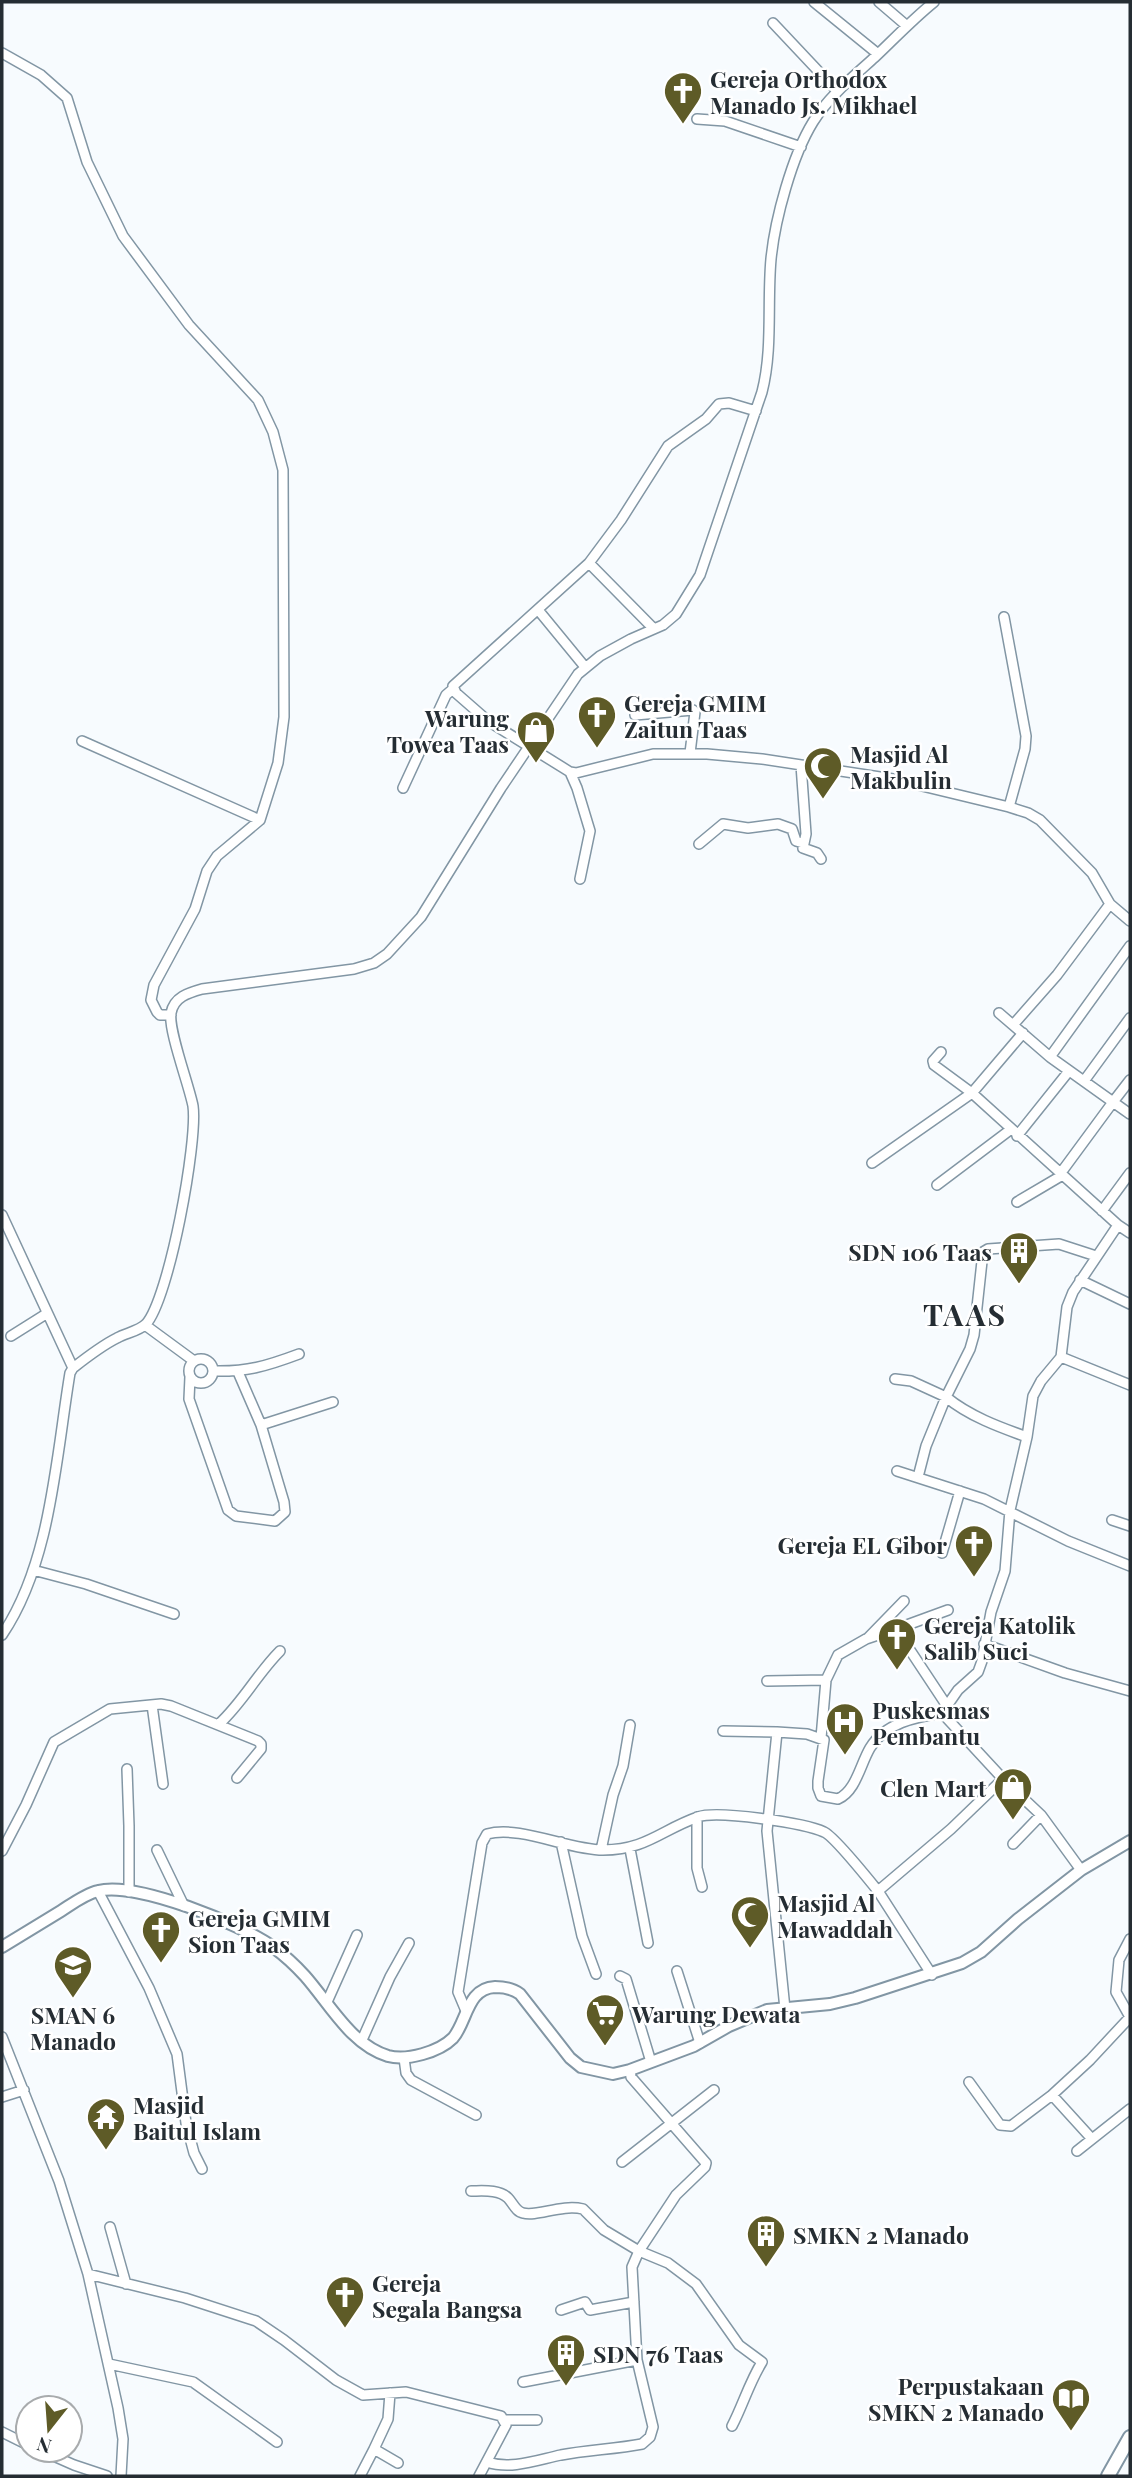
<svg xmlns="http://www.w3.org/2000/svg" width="1132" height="2478" font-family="'Playfair Display',serif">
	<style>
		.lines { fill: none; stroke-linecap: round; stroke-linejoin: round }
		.minor-casing { stroke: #8296a4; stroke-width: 12 }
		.tertiary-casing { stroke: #8296a4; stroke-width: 14 }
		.secondary-casing { stroke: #8296a4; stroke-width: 16 }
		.minor { stroke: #fff; stroke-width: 9 }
		.tertiary { stroke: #fff; stroke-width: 10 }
		.secondary { stroke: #fff; stroke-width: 12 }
		.labels { text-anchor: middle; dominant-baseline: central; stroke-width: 5; stroke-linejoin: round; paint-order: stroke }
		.poi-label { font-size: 23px; font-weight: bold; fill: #252d33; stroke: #fff; text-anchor: start }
		.district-label { font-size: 30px; font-weight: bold; letter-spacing: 2px; fill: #252d33; stroke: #fff }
	</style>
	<rect width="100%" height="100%" fill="#f7fbfe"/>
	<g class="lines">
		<!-- minor casing -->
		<g class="minor-casing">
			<path id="minor" d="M814 2 878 54
				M879 2 907 26
				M773 23 837 91
				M2 53 41 75 67 98 87 162 123 236 189 325 258 400 273 432 283 470 284 717 278 763 260 820 217 856 207 871 195 909 154 985 151 1000 157 1012 160 1015H171
				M697 119 725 121 801 147
				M589 563 453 686 456 693 488 721 570 772 576 773 653 754H707L762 759 893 779 1009 807 1028 813 1040 820 1092 873 1110 904 1130 921
				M539 611 585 667
				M1004 617 1026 736 1025 749 1009 807
				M653 628 589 563 621 520 668 446 706 419 719 404 729 403 756 411
				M635 715 693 710 695 712 690 753
				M82 741 260 820
				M801 765 806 834 803 848 817 853 821 859
				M570 772 577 788 590 831 580 879
				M403 788 446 695 453 689
				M699 844 723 824 748 828 778 824 792 829 796 841 803 843
				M999 1013 1050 1057
				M1013 1025 1057 975 1110 904
				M1023 1033 972 1093 1118 1225 1073 1292 1067 1307 1061 1357 1041 1381 1033 1396 1027 1437 1010 1510 1005 1571 991 1612 982 1661 978 1672 958 1690 942 1713 1005 1781 1041 1815 1081 1870
				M1130 1080 1113 1102 1130 1114
				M1084 1081 1130 1018
				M1017 1136 1069 1071
				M872 1163 972 1093 934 1065 933 1061 941 1052
				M1060 1174 1113 1102 1050 1057 1130 946
				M937 1185 1010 1130
				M1017 1202 1061 1176
				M1102 1211 1130 1173
				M2 1215 73 1368
				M1118 1225 1130 1233
				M1080 1280 1130 1304
				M145 1325 194 1361
				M11 1336 46 1314
				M1061 1357 1130 1385
				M189 1371a12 12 0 1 1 24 0a12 12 0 1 1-24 0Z
				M213 1371C247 1372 267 1366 299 1354
				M190 1377 189 1399 228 1510 236 1516 275 1521 285 1512 284 1502 261 1425 238 1372
				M895 1379 911 1381 946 1397 926 1446 918 1477
				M261 1425 333 1402
				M1027 1437C999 1427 969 1416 946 1397L970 1349 974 1335 983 1252 988 1249 1059 1244 1096 1256
				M897 1471 984 1499 1068 1541 1130 1566
				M1112 1520 1130 1526
				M942 1553 960 1491
				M33 1570 86 1584 174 1614
				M896 1629 948 1610
				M2 1635C51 1563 56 1457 70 1373L73 1368C87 1357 101 1346 117 1338 126 1333 139 1331 146 1324 169 1299 198 1141 193 1106 189 1085 168 1030 171 1013 174 997 188 993 202 989L354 969 374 963 387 954 421 917 501 788 578 674 600 656 631 639 663 625 676 614 700 575 762 392C773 349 767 303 771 259 775 219 792 156 813 122 829 96 853 77 875 57 895 38 913 19 934 2
				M868 1638 904 1601
				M984 1644 1065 1673 1130 1691
				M767 1681 826 1680 838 1655 866 1639 896 1629 947 1706
				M152 1705 163 1784
				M219 1724C243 1702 257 1674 280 1651
				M723 1731 777 1732
				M821 1738 826 1680
				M127 1769 129 1826V1892
				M697 1817V1868L702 1887
				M561 1842 582 1936 596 1974
				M1013 1844 1041 1815
				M630 1849 648 1943
				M157 1850 184 1906
				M601 1850 613 1795 623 1766 630 1725
				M2 1851 26 1805 54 1742 110 1709 161 1704 171 1706 258 1741 261 1744V1749L237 1778
				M98 1891 149 1988 177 2054 186 2123 194 2153 202 2169
				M1130 1939 1119 1960 1116 1992 1130 2017
				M677 1971 700 2043
				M932 1975 878 1891 951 1829 1003 1779
				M620 1976 626 1979 651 2062
				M327 2002 357 1935
				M785 2009 767 1831 777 1732 807 1734 824 1740 818 1781V1788L821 1796 838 1799C856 1791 860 1765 870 1748 885 1723 915 1717 942 1713
				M466 2011 458 1992 482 1843 487 1834C520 1825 569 1850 603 1850 646 1850 661 1830 698 1817 717 1810 805 1823 824 1832 834 1836 869 1880 878 1891
				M2 2037 59 2181 88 2274 118 2408 123 2439 121 2476
				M362 2040 390 1977 409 1943
				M404 2058 406 2073 411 2080 476 2115
				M969 2082 1000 2125 1011 2126 1052 2095 1090 2060 1130 2017
				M1052 2095 1092 2139
				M2 2097 24 2090
				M1077 2151 1130 2109
				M622 2162 714 2090
				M471 2191C482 2191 499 2189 508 2198 513 2203 516 2212 523 2213 537 2217 561 2204 583 2209L604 2230 639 2251 668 2263 696 2284 739 2345 762 2362C749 2383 743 2405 732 2426
				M110 2227 126 2284
				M88 2274 185 2298 256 2321 284 2340 336 2380 363 2395 406 2392 501 2416 506 2425 479 2476
				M561 2310 585 2302 590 2310 634 2302
				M109 2364 193 2382 277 2442
				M523 2382 637 2360
				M390 2393 388 2419 374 2449 398 2463
				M505 2420H537
				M2 2432 28 2445
				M40 2450 74 2465 107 2476
				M487 2462C511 2470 537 2460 561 2455 588 2450 616 2449 642 2444L650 2437 653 2427 637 2360 632 2267 639 2251 676 2195 705 2167 706 2163 631 2077 630 2070
				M360 2476 374 2449"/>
		</g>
		<!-- tertiary casing -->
		<g class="tertiary-casing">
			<path id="tertiary" d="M2 1947C22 1935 41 1923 61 1911 72 1904 85 1894 98 1891 136 1881 241 1924 273 1947 284 1955 295 1965 305 1976 329 2003 351 2045 388 2056 407 2061 439 2052 453 2038 467 2022 467 1988 495 1987 504 1987 512 1988 520 1994L570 2058 581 2067 613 2074 630 2070 694 2046 729 2026 767 2010 830 2004 855 1998 962 1963 981 1952 1018 1919 1081 1870 1130 1841"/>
		</g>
		<!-- secondary casing -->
		<g class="secondary-casing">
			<path id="secondary" d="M1108 2476 1130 2437"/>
		</g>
		<!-- minor -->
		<use href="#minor" class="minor"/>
		<!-- tertiary -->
		<use href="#tertiary" class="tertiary"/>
		<!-- secondary -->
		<use href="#secondary" class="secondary"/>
	</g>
	<!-- icons -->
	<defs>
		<g id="church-pin" transform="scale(2.0125)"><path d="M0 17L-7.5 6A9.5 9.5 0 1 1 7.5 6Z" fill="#5e5b27" stroke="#fff"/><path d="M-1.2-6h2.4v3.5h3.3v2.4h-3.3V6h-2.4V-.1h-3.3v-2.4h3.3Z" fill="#fff"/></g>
		<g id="shop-pin" transform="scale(2.0125)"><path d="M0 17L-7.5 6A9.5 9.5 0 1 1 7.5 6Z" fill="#5e5b27" stroke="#fff"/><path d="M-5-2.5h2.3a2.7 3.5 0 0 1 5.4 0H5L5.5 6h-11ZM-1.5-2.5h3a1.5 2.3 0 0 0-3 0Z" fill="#fff"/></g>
		<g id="mosque-pin" transform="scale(2.0125)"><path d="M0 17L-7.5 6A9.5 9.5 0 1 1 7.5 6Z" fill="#5e5b27" stroke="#fff"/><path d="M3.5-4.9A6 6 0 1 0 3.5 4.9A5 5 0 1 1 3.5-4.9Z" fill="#fff"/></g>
		<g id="building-pin" transform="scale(2.0125)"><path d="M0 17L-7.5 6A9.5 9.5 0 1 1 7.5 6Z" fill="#5e5b27" stroke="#fff"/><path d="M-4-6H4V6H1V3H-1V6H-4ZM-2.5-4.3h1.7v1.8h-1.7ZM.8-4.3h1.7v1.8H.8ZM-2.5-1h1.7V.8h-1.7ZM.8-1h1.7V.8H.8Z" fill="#fff"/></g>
		<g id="hospital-pin" transform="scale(2.0125)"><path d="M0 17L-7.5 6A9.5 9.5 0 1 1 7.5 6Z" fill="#5e5b27" stroke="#fff"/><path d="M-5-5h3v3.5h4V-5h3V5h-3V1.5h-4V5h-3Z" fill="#fff"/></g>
		<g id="school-pin" transform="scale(2.0125)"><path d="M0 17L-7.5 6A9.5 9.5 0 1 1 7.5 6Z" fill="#5e5b27" stroke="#fff"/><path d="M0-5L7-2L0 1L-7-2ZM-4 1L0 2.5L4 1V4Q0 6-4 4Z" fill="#fff"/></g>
		<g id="supermarket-pin" transform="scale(2.0125)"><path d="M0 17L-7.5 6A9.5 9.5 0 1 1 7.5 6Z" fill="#5e5b27" stroke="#fff"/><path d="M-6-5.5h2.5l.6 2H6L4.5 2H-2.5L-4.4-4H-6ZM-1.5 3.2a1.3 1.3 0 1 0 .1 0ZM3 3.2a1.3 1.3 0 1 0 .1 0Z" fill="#fff"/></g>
		<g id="temple-pin" transform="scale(2.0125)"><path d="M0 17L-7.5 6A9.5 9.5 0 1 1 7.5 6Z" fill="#5e5b27" stroke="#fff"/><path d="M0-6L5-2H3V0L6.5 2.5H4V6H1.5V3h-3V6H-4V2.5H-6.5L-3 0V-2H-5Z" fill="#fff"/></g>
		<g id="library-pin" transform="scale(2.0125)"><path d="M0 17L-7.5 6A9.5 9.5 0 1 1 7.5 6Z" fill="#5e5b27" stroke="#fff"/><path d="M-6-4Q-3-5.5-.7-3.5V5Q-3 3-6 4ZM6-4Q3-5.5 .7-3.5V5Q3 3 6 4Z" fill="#fff"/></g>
	</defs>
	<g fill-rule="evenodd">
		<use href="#church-pin" x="683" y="91"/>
		<use href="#church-pin" x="597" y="715"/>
		<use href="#shop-pin" x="536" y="730"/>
		<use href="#mosque-pin" x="823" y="766"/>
		<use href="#building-pin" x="1019" y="1251"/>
		<use href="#church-pin" x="974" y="1544"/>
		<use href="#church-pin" x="897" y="1637"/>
		<use href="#hospital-pin" x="845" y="1722"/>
		<use href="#shop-pin" x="1013" y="1787"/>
		<use href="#mosque-pin" x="750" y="1915"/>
		<use href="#church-pin" x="161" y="1930"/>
		<use href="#school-pin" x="73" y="1965"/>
		<use href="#supermarket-pin" x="605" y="2013"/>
		<use href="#temple-pin" x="106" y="2117"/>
		<use href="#building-pin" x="766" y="2234"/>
		<use href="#church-pin" x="345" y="2295"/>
		<use href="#building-pin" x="566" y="2353"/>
		<use href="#library-pin" x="1071" y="2398"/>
	</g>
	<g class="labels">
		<!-- poi labels -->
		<g class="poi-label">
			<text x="710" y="78">Gereja Orthodox<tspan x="710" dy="26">Manado Js. Mikhael</tspan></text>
			<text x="624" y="702">Gereja GMIM<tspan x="624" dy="26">Zaitun Taas</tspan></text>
			<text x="509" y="717" text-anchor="end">Warung<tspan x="509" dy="26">Towea Taas</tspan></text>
			<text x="850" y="753">Masjid Al<tspan x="850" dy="26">Makbulin</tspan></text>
			<text x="992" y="1251" text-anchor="end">SDN 106 Taas</text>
			<text x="947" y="1544" text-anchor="end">Gereja EL Gibor</text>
			<text x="924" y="1624">Gereja Katolik<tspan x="924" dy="26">Salib Suci</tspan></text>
			<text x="872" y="1709">Puskesmas<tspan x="872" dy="26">Pembantu</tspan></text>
			<text x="986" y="1787" text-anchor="end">Clen Mart</text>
			<text x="777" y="1902">Masjid Al<tspan x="777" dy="26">Mawaddah</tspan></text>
			<text x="188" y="1917">Gereja GMIM<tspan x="188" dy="26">Sion Taas</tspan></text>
			<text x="632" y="2013">Warung Dewata</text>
			<text x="73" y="2014" text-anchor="middle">SMAN 6<tspan x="73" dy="26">Manado</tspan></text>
			<text x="133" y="2104">Masjid<tspan x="133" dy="26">Baitul Islam</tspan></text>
			<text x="793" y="2234">SMKN 2 Manado</text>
			<text x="372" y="2282">Gereja<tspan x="372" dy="26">Segala Bangsa</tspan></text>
			<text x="593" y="2353">SDN 76 Taas</text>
			<text x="1044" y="2385" text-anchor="end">Perpustakaan<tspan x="1044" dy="26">SMKN 2 Manado</tspan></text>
		</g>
		<!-- district labels -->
		<g class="district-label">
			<text x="965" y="1314">TAAS</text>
		</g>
	</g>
	<!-- border -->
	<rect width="1132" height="2478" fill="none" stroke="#252d33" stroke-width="7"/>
	<!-- north arrow -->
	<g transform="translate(49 2429) rotate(197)"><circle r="33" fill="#ffffff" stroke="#a8abad" stroke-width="2"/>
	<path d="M0-5L12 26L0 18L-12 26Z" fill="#5e5b27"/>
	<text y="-10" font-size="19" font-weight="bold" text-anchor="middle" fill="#252d33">N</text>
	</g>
</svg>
